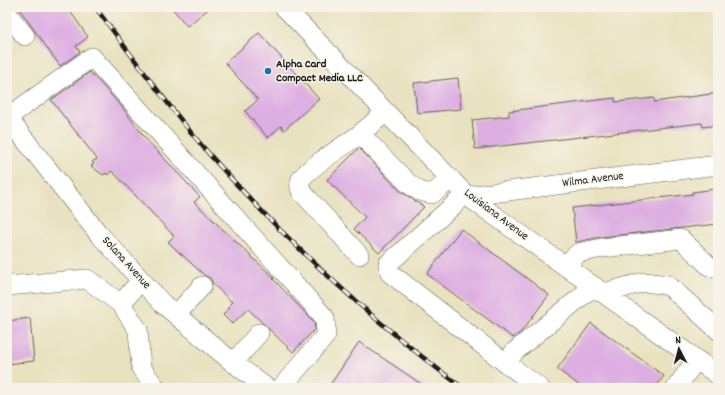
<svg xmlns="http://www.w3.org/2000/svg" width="725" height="395" font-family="Dekko,sans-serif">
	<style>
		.building { fill: #ddaee2 }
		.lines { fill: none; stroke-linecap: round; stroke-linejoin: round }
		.minor-casing { stroke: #646155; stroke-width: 20 }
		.minor { stroke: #fff; stroke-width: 19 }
		.rail-casing { stroke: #1c1c1c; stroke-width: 4.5 }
		.rail { stroke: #f7f3e8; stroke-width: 3; stroke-dasharray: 9; stroke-linecap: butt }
		.poi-dot { fill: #1f6fb2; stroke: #f7f3e8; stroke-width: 1.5 }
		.labels { text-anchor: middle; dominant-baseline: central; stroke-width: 3; stroke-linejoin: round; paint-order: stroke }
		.poi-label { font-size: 12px; font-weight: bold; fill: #1c1c1c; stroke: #f7f3e8; text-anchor: start }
		.street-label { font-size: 12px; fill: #1c1c1c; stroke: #f7f3e8 }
	</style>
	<rect width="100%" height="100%" fill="#f7f3e8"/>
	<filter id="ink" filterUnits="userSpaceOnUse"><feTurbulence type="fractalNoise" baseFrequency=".025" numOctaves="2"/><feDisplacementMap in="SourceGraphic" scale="8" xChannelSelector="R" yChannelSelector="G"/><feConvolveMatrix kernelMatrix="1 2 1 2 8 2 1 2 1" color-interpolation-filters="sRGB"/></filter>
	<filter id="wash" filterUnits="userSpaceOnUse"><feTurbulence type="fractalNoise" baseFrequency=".012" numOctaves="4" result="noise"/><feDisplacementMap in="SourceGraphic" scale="16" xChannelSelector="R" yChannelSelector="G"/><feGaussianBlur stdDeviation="0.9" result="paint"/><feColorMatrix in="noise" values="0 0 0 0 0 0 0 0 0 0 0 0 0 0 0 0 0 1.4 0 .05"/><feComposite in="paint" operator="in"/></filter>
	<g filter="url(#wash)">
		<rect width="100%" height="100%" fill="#e9e2c0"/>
		<g id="blocks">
			<!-- building -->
			<path class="building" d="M18 7H67L88 37 76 46 80 52 60 66Z
				M171 7H211L187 26Z
				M259 33 319 99 284 130 281 126 268 138 245 111 258 100 225 63Z
				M90 72 122 107 146 139 200 197 194 202 274 278 273 279 314 322 315 329 293 352 248 309 232 324 223 315 230 307 228 306 232 302 213 284 210 278 204 275 168 242 174 236 112 171 107 175 106 173 103 175 91 166 94 164 92 162 97 159 51 100Z
				M458 78 461 109 417 113 414 83Z
				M718 93V125L703 127 702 123 475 149 472 120 509 116V111L615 98V102L654 98V102Z
				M359 148 400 191 424 207 379 253 354 229 365 217 327 180Z
				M716 189 718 224 601 237 576 242 572 208 693 194 692 192Z
				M461 229 549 295 521 332 513 338 427 274Z
				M30 318 34 361 7 364V321Z
				M591 323 664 376 655 388H583L557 369Z
				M359 342 427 388H328Z"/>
		</g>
	</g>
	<g filter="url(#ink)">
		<use href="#blocks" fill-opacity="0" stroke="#646155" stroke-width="1"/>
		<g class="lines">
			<!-- minor casing -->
			<g class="minor-casing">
				<path id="minor" d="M284 7 467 196 718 375
					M7 13 25 36
					M386 112 360 134 408 183 419 191 432 194 451 179
					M7 117 98 233 163 304 231 361 267 388
					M8 117 92 57 325 318 326 335 281 388
					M466 194 388 264 390 273 507 364
					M467 196 718 165
					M359 255 301 191C299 187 299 184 301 179 308 168 348 143 360 134
					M565 266 578 253 602 248 681 239 709 266 718 269
					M7 286 87 279 121 304 141 280
					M604 293 644 282 668 285 718 330
					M121 304 138 330 141 368 156 388
					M176 315 202 286
					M233 363 259 333
					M540 388 507 364 514 352 594 286
					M676 388 696 360"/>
			</g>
			<!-- minor -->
			<use href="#minor" class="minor"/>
			<!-- rail casing -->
			<g class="rail-casing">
				<path id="rail" d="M95 7C133 57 169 108 210 155 286 241 371 320 463 388"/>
			</g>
			<!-- rail -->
			<use href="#rail" class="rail"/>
		</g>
	</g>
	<!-- markers -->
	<circle class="poi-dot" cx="268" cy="71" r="4"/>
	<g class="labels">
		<!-- poi labels -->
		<g class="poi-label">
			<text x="276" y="64">Alpha Card<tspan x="276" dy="14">Compact Media LLC</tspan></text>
		</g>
		<!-- street labels -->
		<g class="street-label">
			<text transform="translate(593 180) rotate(-7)">Wilma Avenue</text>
			<text transform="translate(496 215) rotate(37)">Louisiana Avenue</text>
			<text transform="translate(126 263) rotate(48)">Solana Avenue</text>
		</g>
	</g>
	<!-- margin -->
	<rect width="725" height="395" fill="none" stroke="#f7f3e8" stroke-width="24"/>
	<!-- north arrow -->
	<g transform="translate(679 349) rotate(354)" stroke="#f7f3e8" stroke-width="3" paint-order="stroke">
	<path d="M0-3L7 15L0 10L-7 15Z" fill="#1c1c1c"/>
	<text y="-6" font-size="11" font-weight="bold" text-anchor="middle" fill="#1c1c1c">N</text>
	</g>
</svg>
